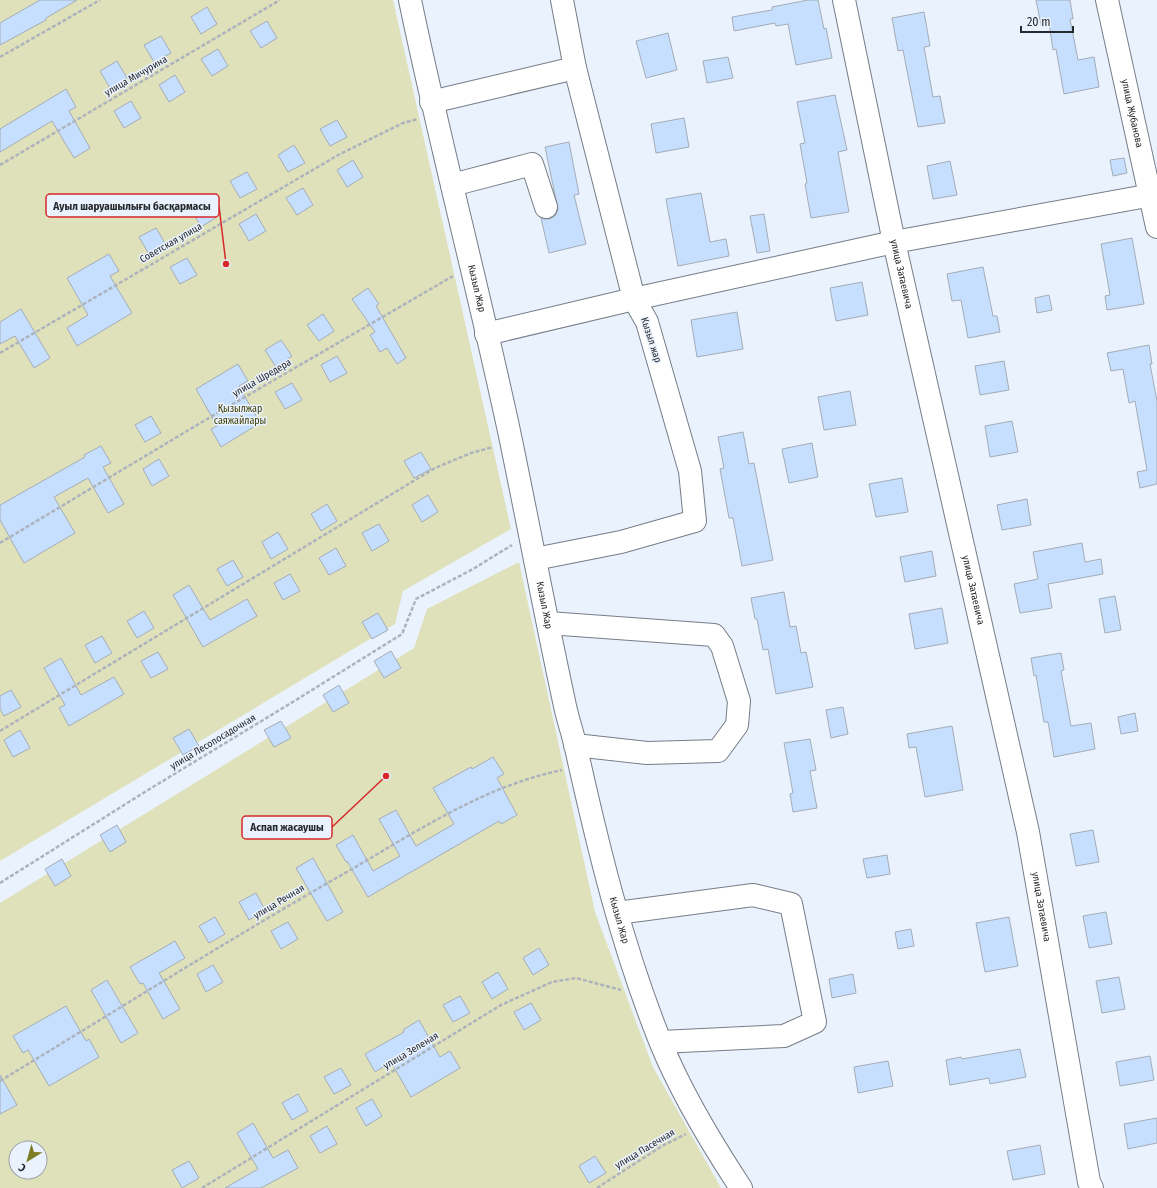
<svg xmlns="http://www.w3.org/2000/svg" width="1157" height="1188" font-family="'Fira Sans Condensed',sans-serif">
	<style>
		.green { fill: #dfe1bb; fill-rule: evenodd }
		.building { fill: #c6dfff; stroke: #a4acb6 }
		.lines { fill: none; stroke-linecap: round; stroke-linejoin: round }
		.minor-casing { stroke: #767d87; stroke-width: 24 }
		.major-casing { stroke: #767d87; stroke-width: 24 }
		.path { stroke: #adb3bc; stroke-width: 2.5; stroke-dasharray: 4 2; stroke-linecap: butt }
		.minor { stroke: #fff; stroke-width: 22 }
		.major { stroke: #fff; stroke-width: 22 }
		.labels { text-anchor: middle; dominant-baseline: central; stroke-width: 3; stroke-linejoin: round; paint-order: stroke }
		.street-label { font-size: 10px; fill: #26292d; stroke: #eaf2fd }
		.park-label { font-size: 10px; fill: #3d3d00; stroke: #eaf2fd }
		.leader { fill: none; stroke: #d62828; stroke-width: 1.5 }
		.callout-dot { fill: #d62828; stroke: #eaf2fd; stroke-width: 1.5 }
		.callout { fill: #eaf2fd; stroke: #d62828; stroke-width: 1.5 }
		.callout-label { font-size: 11px; text-anchor: middle; font-weight: bold; fill: #26292d }
	</style>
	<rect width="100%" height="100%" fill="#eaf2fd"/>
	<!-- green -->
	<path class="green" d="M0 0H393L511 529 403 591 395 624 0 861Z
		M519 562 595 912 653 1067 721 1188H0V903L414 648 427 609ZM16 1148H40V1172H16Z"/>
	<!-- building -->
	<path class="building" d="M40 0H77L46 18V20L0 45V23Z
		M808 0H818L824 29 826 28 832 58 796 65 788 24 776 26 775 23 734 31 732 17 772 10V7Z
		M1036 0H1070L1073 19H1070L1078 60 1094 57 1099 87 1064 94 1056 49 1053 50 1049 23 1041 25Z
		M207 7 217 24 201 34 191 17Z
		M924 12 930 46 924 47 933 97 940 96 945 123 918 127 903 50 898 51 892 18Z
		M267 21 277 38 261 48 250 31Z
		M668 33 677 70 646 78 636 41Z
		M161 36 171 53 154 62 144 45Z
		M218 49 228 66 212 76 201 59Z
		M728 57 733 78 707 83 703 61Z
		M117 61 127 78 110 88 100 71Z
		M175 75 185 92 169 102 159 85Z
		M66 89 76 107 69 111 90 148 74 158 52 121 0 152V129Z
		M835 95 847 150 838 152 849 212 811 218 805 184 807 183 800 144 805 143 797 102Z
		M131 101 141 118 124 128 114 111Z
		M684 118 689 147 656 153 651 124Z
		M337 120 347 137 330 146 320 129Z
		M569 142 579 194 574 195 586 244 549 253 541 218 544 219H550L556 215 558 209 545 147Z
		M294 145 305 163 288 172 278 155Z
		M1124 158 1127 173 1113 176 1110 160Z
		M353 160 363 177 347 187 337 170Z
		M950 161 957 195 933 199 927 166Z
		M247 172 257 189 240 198 230 181Z
		M303 188 313 205 297 215 286 198Z
		M701 193 710 242 726 239 729 256 678 266 666 199Z
		M207 200 217 217 201 227 191 209Z
		M256 214 266 231 249 241 239 224Z
		M764 214 770 251 757 253 750 216Z
		M156 228 166 245 149 254 139 237Z
		M1132 238 1144 304 1107 310 1105 296 1110 295 1101 244Z
		M109 254 119 271 110 276 132 313 77 346 67 328 88 315 67 278Z
		M187 258 197 275 180 284 170 267Z
		M983 267 993 316H997L1000 332 968 338 961 300 952 301 947 274Z
		M862 282 868 315 836 321 830 288Z
		M368 288 379 304 376 306 406 358 397 364 387 348 380 352 370 335 375 332 352 299Z
		M1049 295 1052 310 1037 313 1035 298Z
		M21 309 50 358 34 368 15 336 0 344V322Z
		M737 312 743 349 697 357 691 320Z
		M323 314 334 331 319 341 307 325Z
		M281 340 292 356 276 367 265 350Z
		M1149 345 1152 364H1150L1157 401V484L1140 488 1137 472 1147 470 1135 401 1129 403 1123 369 1111 371 1107 353Z
		M337 356 347 373 330 382 321 365Z
		M1004 361 1009 390 980 395 975 366Z
		M238 364 248 381 239 386 260 423 221 447 211 429 217 426 196 389Z
		M292 383 302 400 285 409 275 392Z
		M850 391 856 425 824 430 818 397Z
		M151 416 161 433 145 442 135 425Z
		M1012 421 1018 452 990 457 985 426Z
		M743 432 749 464 754 463 773 560 742 566 733 518H729L720 469 724 468 718 437Z
		M812 443 818 477 789 483 782 449Z
		M101 446 111 463 103 467 124 504 108 513 88 478 54 497 75 533 24 563 0 520V505L85 457 84 455Z
		M421 452 431 469 414 478 404 461Z
		M159 459 169 476 152 486 143 469Z
		M902 478 908 512 876 517 869 484Z
		M428 495 438 512 422 522 412 505Z
		M1027 499 1031 525 1002 530 997 505Z
		M327 504 337 521 321 531 311 514Z
		M379 524 389 541 372 551 362 533Z
		M278 532 288 549 271 559 262 542Z
		M1082 543 1085 562 1101 559 1103 574 1048 584 1052 608 1020 613 1014 584 1038 579 1033 552Z
		M336 548 346 566 329 575 319 558Z
		M932 551 936 576 905 582 900 557Z
		M233 560 243 577 227 586 217 569Z
		M290 574 300 591 283 600 274 583Z
		M189 585 210 620 247 599 257 616 203 647 173 595Z
		M784 592 790 627 796 626 801 653 806 652 813 687 776 694 768 649 763 650 757 619H755L751 598Z
		M1115 596 1121 630 1105 633 1099 599Z
		M942 608 948 643 915 649 909 614Z
		M144 611 154 628 137 638 127 621Z
		M378 613 388 630 372 639 362 622Z
		M102 636 112 653 95 663 85 645Z
		M391 651 401 668 384 678 374 661Z
		M158 652 168 669 151 678 141 661Z
		M1061 653 1064 670 1061 671 1071 726 1091 723 1095 749 1054 757 1048 722H1044L1036 675 1034 676 1031 658Z
		M61 658 81 695 114 677 124 694 69 726 59 708 65 705 44 668Z
		M339 685 349 703 333 712 323 695Z
		M11 690 21 707 4 716 0 709V696Z
		M843 707 848 734 831 738 826 710Z
		M1135 713 1138 731 1121 734 1118 717Z
		M281 721 291 738 274 747 264 730Z
		M952 726 963 790 925 797 916 747 909 748 907 734Z
		M189 729 199 746 183 755 173 738Z
		M20 730 30 748 13 757 4 740Z
		M810 739 816 770 810 771 817 808 793 812 790 794 793 793 784 743Z
		M493 757 504 774 497 778 517 815 501 824 499 821 368 897 347 861 346 862 336 845 353 835 373 871 400 856 379 819 396 810 416 846 454 824 433 788 471 767 472 769Z
		M117 825 126 842 110 852 100 835Z
		M1093 830 1099 862 1076 866 1070 834Z
		M887 855 890 874 867 878 863 859Z
		M313 858 343 912 327 921 296 868Z
		M62 859 71 876 55 886 45 869Z
		M256 893 265 910 249 920 239 902Z
		M1106 912 1112 944 1089 948 1083 916Z
		M215 917 225 934 209 943 199 926Z
		M1009 917 1018 966 985 972 976 923Z
		M288 922 298 939 281 949 271 931Z
		M911 929 914 946 898 949 895 932Z
		M175 941 185 958 159 973 180 1009 163 1019 143 983 140 984 130 967Z
		M539 948 549 965 533 975 523 958Z
		M213 965 223 982 206 992 197 974Z
		M498 972 508 989 492 999 482 982Z
		M853 974 856 993 832 998 829 979Z
		M1119 977 1125 1009 1102 1013 1096 981Z
		M107 980 138 1033 121 1043 91 990Z
		M460 996 470 1013 453 1022 443 1005Z
		M531 1003 541 1020 524 1030 514 1012Z
		M66 1006 86 1041 89 1039 99 1057 49 1086 28 1050 23 1053 13 1036Z
		M419 1020 440 1057 450 1051 460 1068 411 1097 391 1062 375 1072 365 1054 404 1032 403 1030Z
		M1020 1049 1026 1077 990 1084 989 1078 950 1085 946 1060 961 1057 962 1059Z
		M1150 1056 1154 1080 1120 1086 1116 1062Z
		M888 1061 893 1086 858 1093 854 1067Z
		M341 1068 351 1085 334 1094 324 1077Z
		M0 1075 17 1105 0 1114Z
		M298 1094 308 1111 292 1120 282 1103Z
		M372 1099 382 1116 366 1126 356 1108Z
		M1157 1118V1143L1128 1149 1124 1124Z
		M253 1123 273 1158 288 1150 298 1168 261 1188H225L258 1169 237 1133Z
		M327 1126 337 1144 320 1153 310 1136Z
		M1040 1145 1045 1174 1013 1180 1007 1151Z
		M595 1156 606 1173 589 1183 579 1166Z
		M189 1161 199 1178 182 1188 172 1170Z"/>
	<g class="lines">
		<!-- minor casing -->
		<g class="minor-casing">
			<g id="minor">
				<path id="s1" d="M844 0 894 242 1028 832 1089 1182 1092 1188"/>
				<path id="s2" d="M1107 0 1157 227"/>
				<path d="M431 102 575 68"/>
				<path d="M452 185 532 164 546 207"/>
				<path d="M486 334 634 299 894 242 1157 194"/>
				<path d="M535 559 621 542 695 521 690 471 647 322 634 299 575 68 562 0"/>
				<path d="M548 623 714 635 722 646 739 701 737 725 718 751 647 753 575 745"/>
				<path d="M617 913 753 895 791 904 815 1022 784 1036 661 1042"/>
			</g>
		</g>
		<!-- major casing -->
		<g class="major-casing">
			<g id="major">
				<path id="s3" d="M410 0C440 144 478 287 509 431 528 522 545 614 565 706 568 720 573 734 576 748 598 847 622 946 660 1041 681 1093 710 1141 741 1188"/>
			</g>
		</g>
		<!-- path -->
		<path class="path" d="M0 57 100 0
			M0 165 280 0
			M0 353 340 154 403 123 418 119
			M0 543 202 422 453 276
			M0 731 435 468 471 453 493 447
			M0 883 148 790 296 700 402 634 416 599 473 569 512 545
			M0 1081C117 1010 233 937 352 869 419 830 485 786 562 770
			M202 1188 501 1005 552 982 576 978 621 990
			M597 1188 662 1146 686 1134"/>
		<!-- minor -->
		<use href="#minor" class="minor"/>
		<!-- major -->
		<use href="#major" class="major"/>
	</g>
	<g class="labels">
		<!-- street labels -->
		<g class="street-label">
			<text transform="translate(136 76) rotate(-30)">улица Мичурина</text>
			<text stroke="none"><textPath href="#s2" startOffset="116">улица Жубанова</textPath></text>
			<text transform="translate(171 243) rotate(-30)">Советская улица</text>
			<text stroke="none"><textPath href="#s1" startOffset="280">улица Затаевича</textPath></text>
			<text stroke="none"><textPath href="#s3" startOffset="296">Кызыл Жар</textPath></text>
			<text transform="translate(651 340) rotate(72)">Кызыл жар</text>
			<text transform="translate(262 378) rotate(-30)">улица Шредера</text>
			<text stroke="none"><textPath href="#s1" startOffset="604">улица Затаевича</textPath></text>
			<text stroke="none"><textPath href="#s3" startOffset="620">Кызыл Жар</textPath></text>
			<text transform="translate(213 742) rotate(-31)">улица Лесопосадочная</text>
			<text transform="translate(279 902) rotate(-31)">улица Речная</text>
			<text stroke="none"><textPath href="#s1" startOffset="928">улица Затаевича</textPath></text>
			<text stroke="none"><textPath href="#s3" startOffset="944">Кызыл Жар</textPath></text>
			<text transform="translate(411 1051) rotate(-31)">улица Зеленая</text>
			<text transform="translate(645 1149) rotate(-31)">улица Пасечная</text>
		</g>
		<!-- park labels -->
		<g class="park-label">
			<text x="240" y="409">Қызылжар<tspan x="240" dy="12">саяжайлары</tspan></text>
		</g>
	</g>
	<!-- callouts -->
	<path class="leader" d="M226 264L219 206M386 776L332 827"/>
	<g class="callout-dot">
		<circle cx="226" cy="264" r="4"/>
		<circle cx="386" cy="776" r="4"/>
	</g>
	<g class="callout">
		<rect x="46" y="194" width="173" height="23" rx="4"/>
		<rect x="242" y="816" width="90" height="23" rx="4"/>
	</g>
	<g class="callout-label">
		<text x="132" y="210">Ауыл шаруашылығы басқармасы</text>
		<text x="287" y="831">Аспап жасаушы</text>
	</g>
	<!-- north arrow -->
	<g transform="translate(28 1160) rotate(217)"><circle r="19" fill="#eaf2fd" stroke="#9ca2aa"/>
	<path d="M0-3L7 15L0 10L-7 15Z" fill="#7e7e27"/>
	<text y="-6" font-size="11" font-weight="bold" text-anchor="middle" fill="#26292d">С</text>
	</g>
	<!-- scale -->
	<path d="M1021 26v6h52v-6" fill="none" stroke="#26292d" stroke-width="2"/>
	<text x="1027" y="26" font-size="12" fill="#26292d" stroke="#eaf2fd" stroke-width="3" paint-order="stroke">20 m</text>
</svg>
